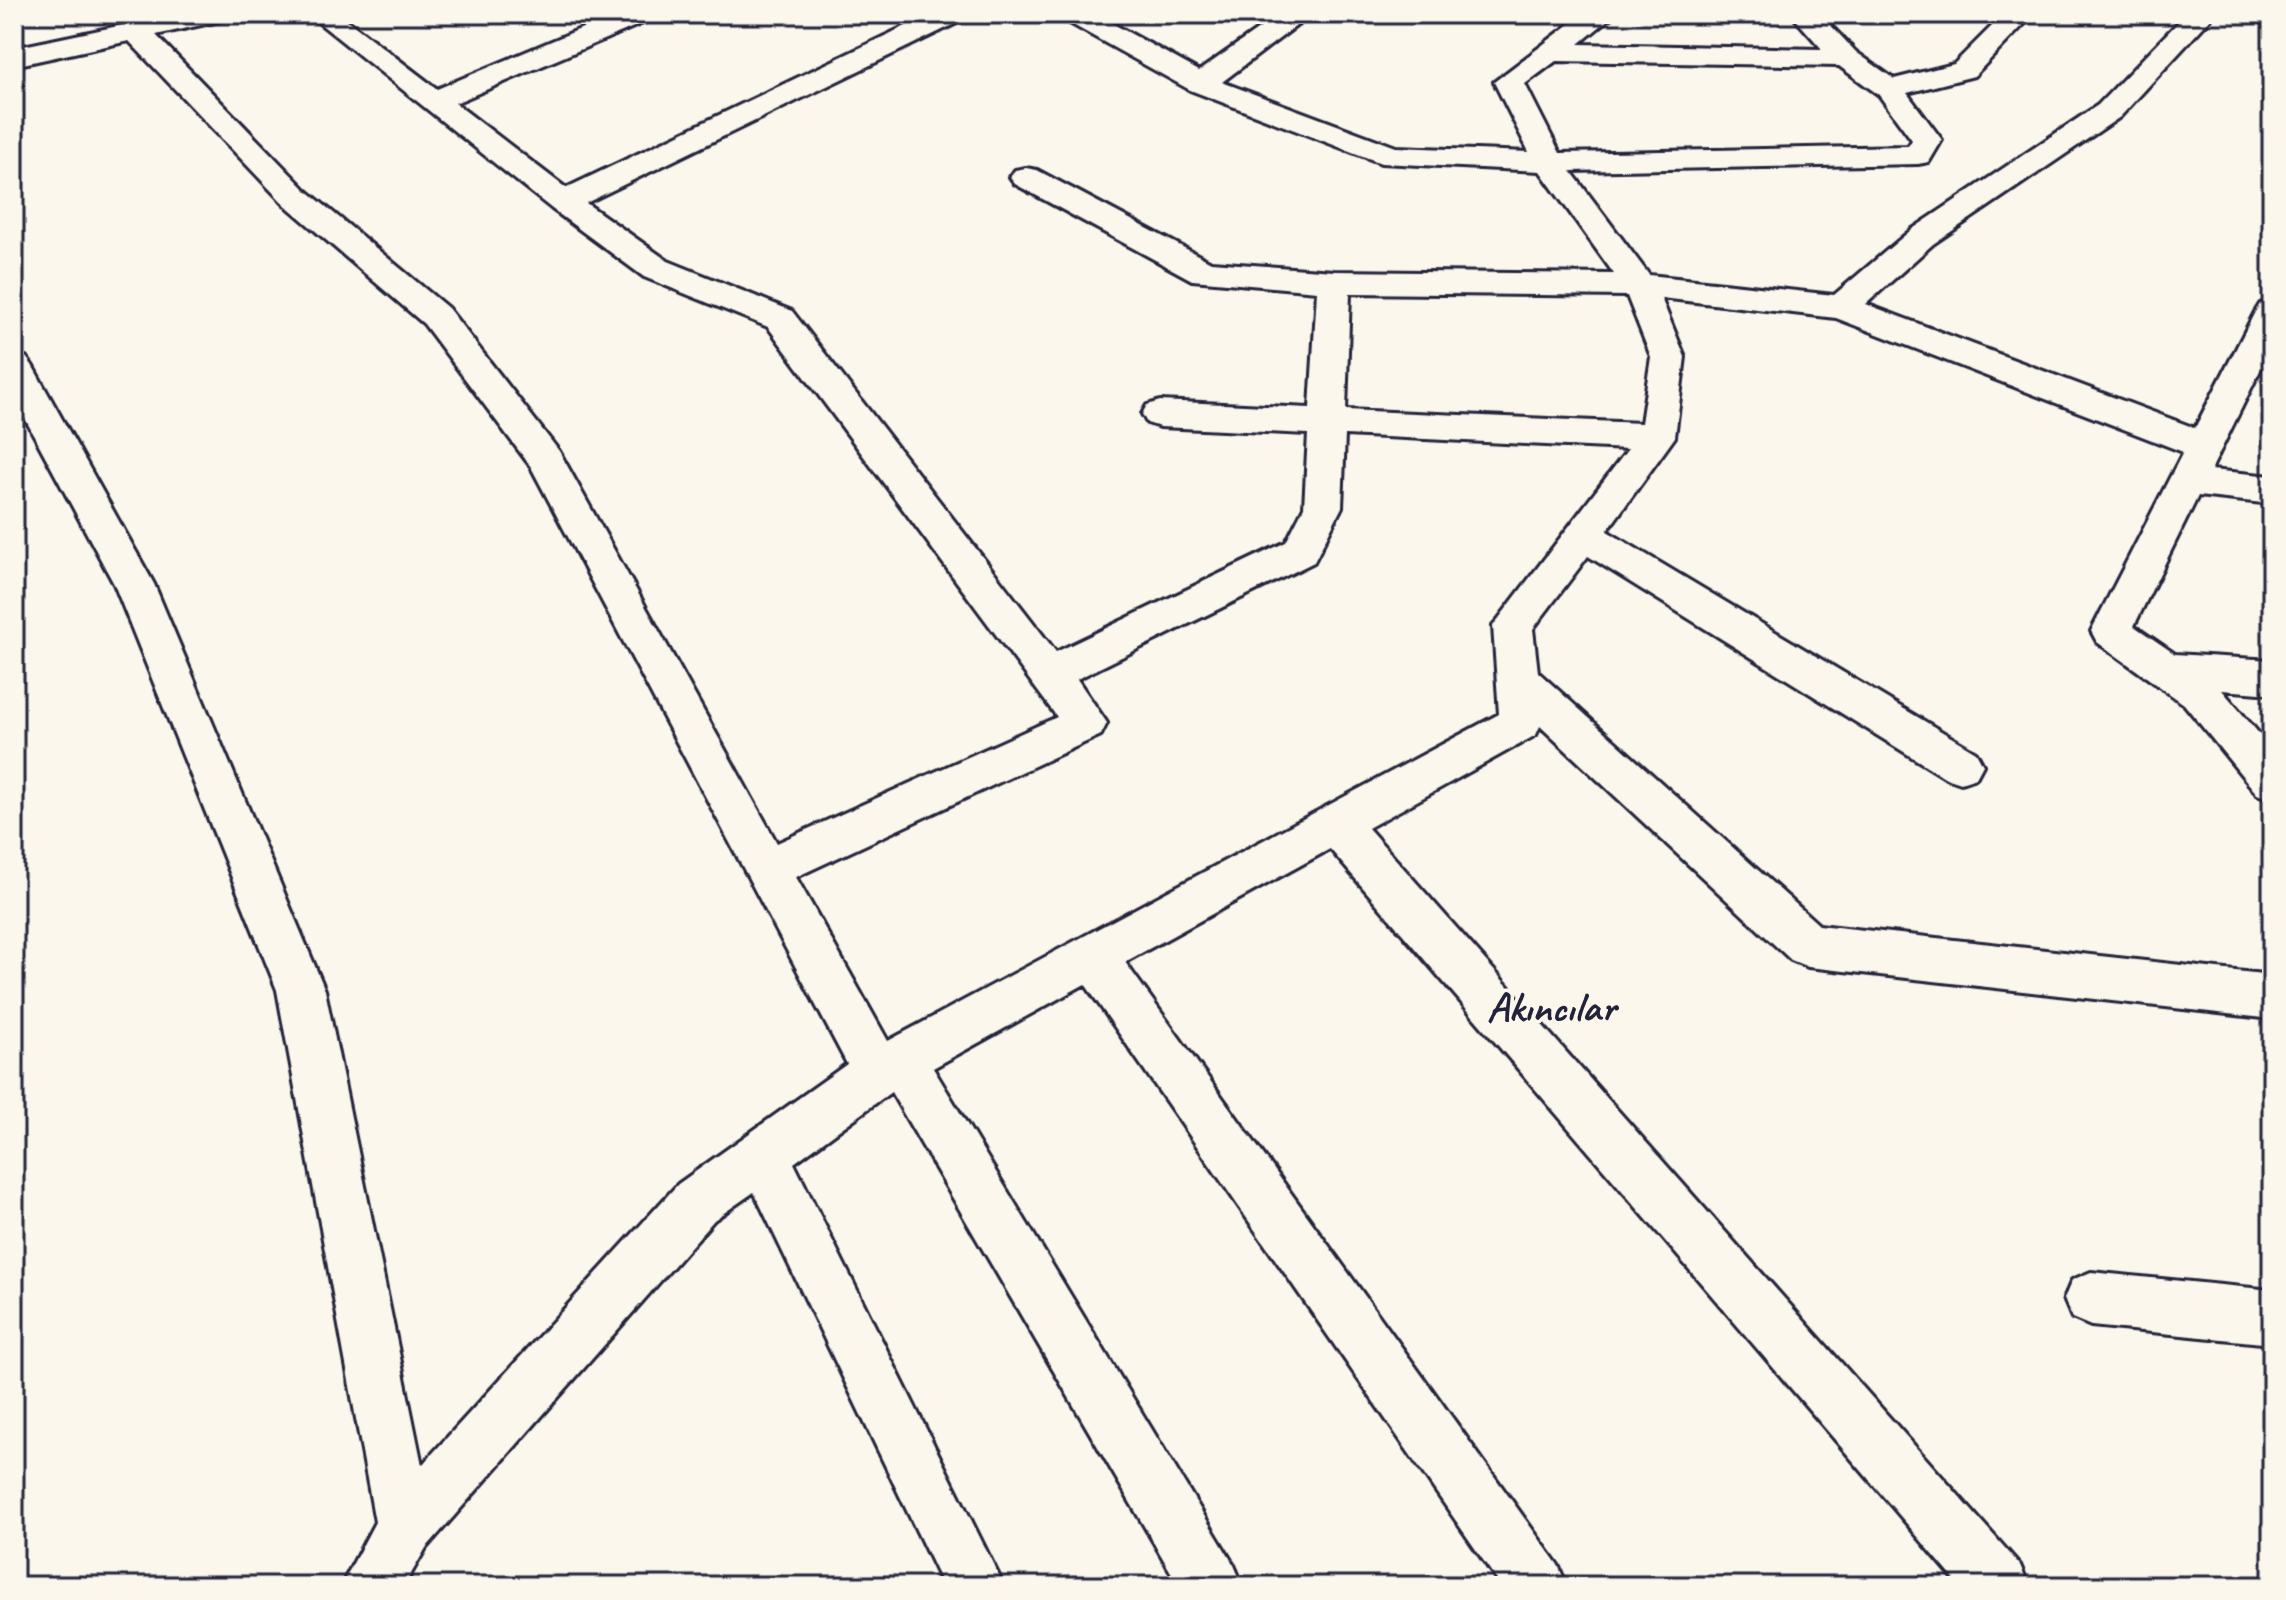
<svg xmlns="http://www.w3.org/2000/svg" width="2286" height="1600" font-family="Caveat,sans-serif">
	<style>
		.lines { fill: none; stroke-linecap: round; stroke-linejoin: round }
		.minor-casing { stroke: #22223b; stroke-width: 6 }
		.minor { fill: #fbf7ec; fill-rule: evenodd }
		.labels { text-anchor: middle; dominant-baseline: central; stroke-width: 7; stroke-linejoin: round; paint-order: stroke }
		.district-label { font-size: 42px; font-weight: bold; fill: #22223b; stroke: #fbf7ec }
	</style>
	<rect width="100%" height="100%" fill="#fbf7ec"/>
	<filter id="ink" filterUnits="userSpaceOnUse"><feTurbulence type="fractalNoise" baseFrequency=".0125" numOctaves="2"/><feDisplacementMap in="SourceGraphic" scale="16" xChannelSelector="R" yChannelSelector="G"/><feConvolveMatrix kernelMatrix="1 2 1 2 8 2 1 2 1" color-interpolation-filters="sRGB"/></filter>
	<g filter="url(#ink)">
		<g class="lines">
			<!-- minor casing -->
			<g class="minor-casing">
				<path id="minor" d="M175 14H228L224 20 156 35 306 190 448 308 559 451 777 843 1057 717 768 327 644 277 552 209 308 14H339L437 89 616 14H654L650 20 455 103 566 188 931 14H967L963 20 586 203 668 261 792 311 1056 652 1286 542 1304 507 1308 434 1160 427 1147 423 1142 414 1147 405 1160 401 1310 408 1317 291 1192 280 1015 184 1010 177 1015 170 1026 168 1037 170 1211 262 1334 271 1614 274 1540 171 1381 163 1190 90 1064 20 1060 14H1095L1199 71 1280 14H1312L1222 82 1396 147 1529 152 1494 82 1583 14H1615L1579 44 1822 49 1791 14H1820L1856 52 1894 79 1954 64 2004 14H2034L1974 76 1907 93 1942 140 1929 162 1918 164 1571 171 1649 275 1834 295 1911 230 2098 105 2186 14H2215L2120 117 1933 244 1866 304 2195 428 2255 312 2260 304 2272 301V346L2211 470 2272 476V504L2198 496 2134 626 2175 654 2272 660V694L2222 690 2272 749V800L2257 794 2184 704 2097 642 2091 631 2183 452 1836 318 1661 298 1685 357 1675 437 1607 531 1976 752 1983 765 1976 778 1961 783 1946 778 1588 556 1533 629 1538 672 1819 925 2272 975V1019L1808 967 1791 960 1540 726 1536 735 1368 828 2020 1565 2029 1586H1960L1330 849 1125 962 1558 1565 1567 1586H1501L1085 984 933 1068 1234 1565 1243 1586H1179L891 1092 794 1163 1004 1586H943L754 1192 714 1220 426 1548 404 1586H341L375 1522 277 990 114 584 14 398V353L26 357 32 365 154 584 325 990 422 1465 678 1184 847 1064 531 467 424 324 284 204 129 41 14 66V48ZM1556 61 1839 66 1879 95 1912 140 1908 146 1560 153 1525 84ZM1350 293 1627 296 1651 357 1641 423 1346 410ZM1345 435 1628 449 1493 626 1499 714 888 1041 796 877 1101 735 1107 723 1077 679 1314 562 1342 507Z
					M2091 1272 2272 1290V1344L2091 1326 2072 1318 2064 1299 2072 1280Z"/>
			</g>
			<!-- minor -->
			<use href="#minor" class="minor"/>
		</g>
	</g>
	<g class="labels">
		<!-- district labels -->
		<g class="district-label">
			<text x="1551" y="1007">Akıncılar</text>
		</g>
	</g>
	<!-- margin -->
	<rect width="2286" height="1600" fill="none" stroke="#fbf7ec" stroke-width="48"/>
	<rect x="24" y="24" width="2238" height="1552" fill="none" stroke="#22223b" stroke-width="3" filter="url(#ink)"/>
</svg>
